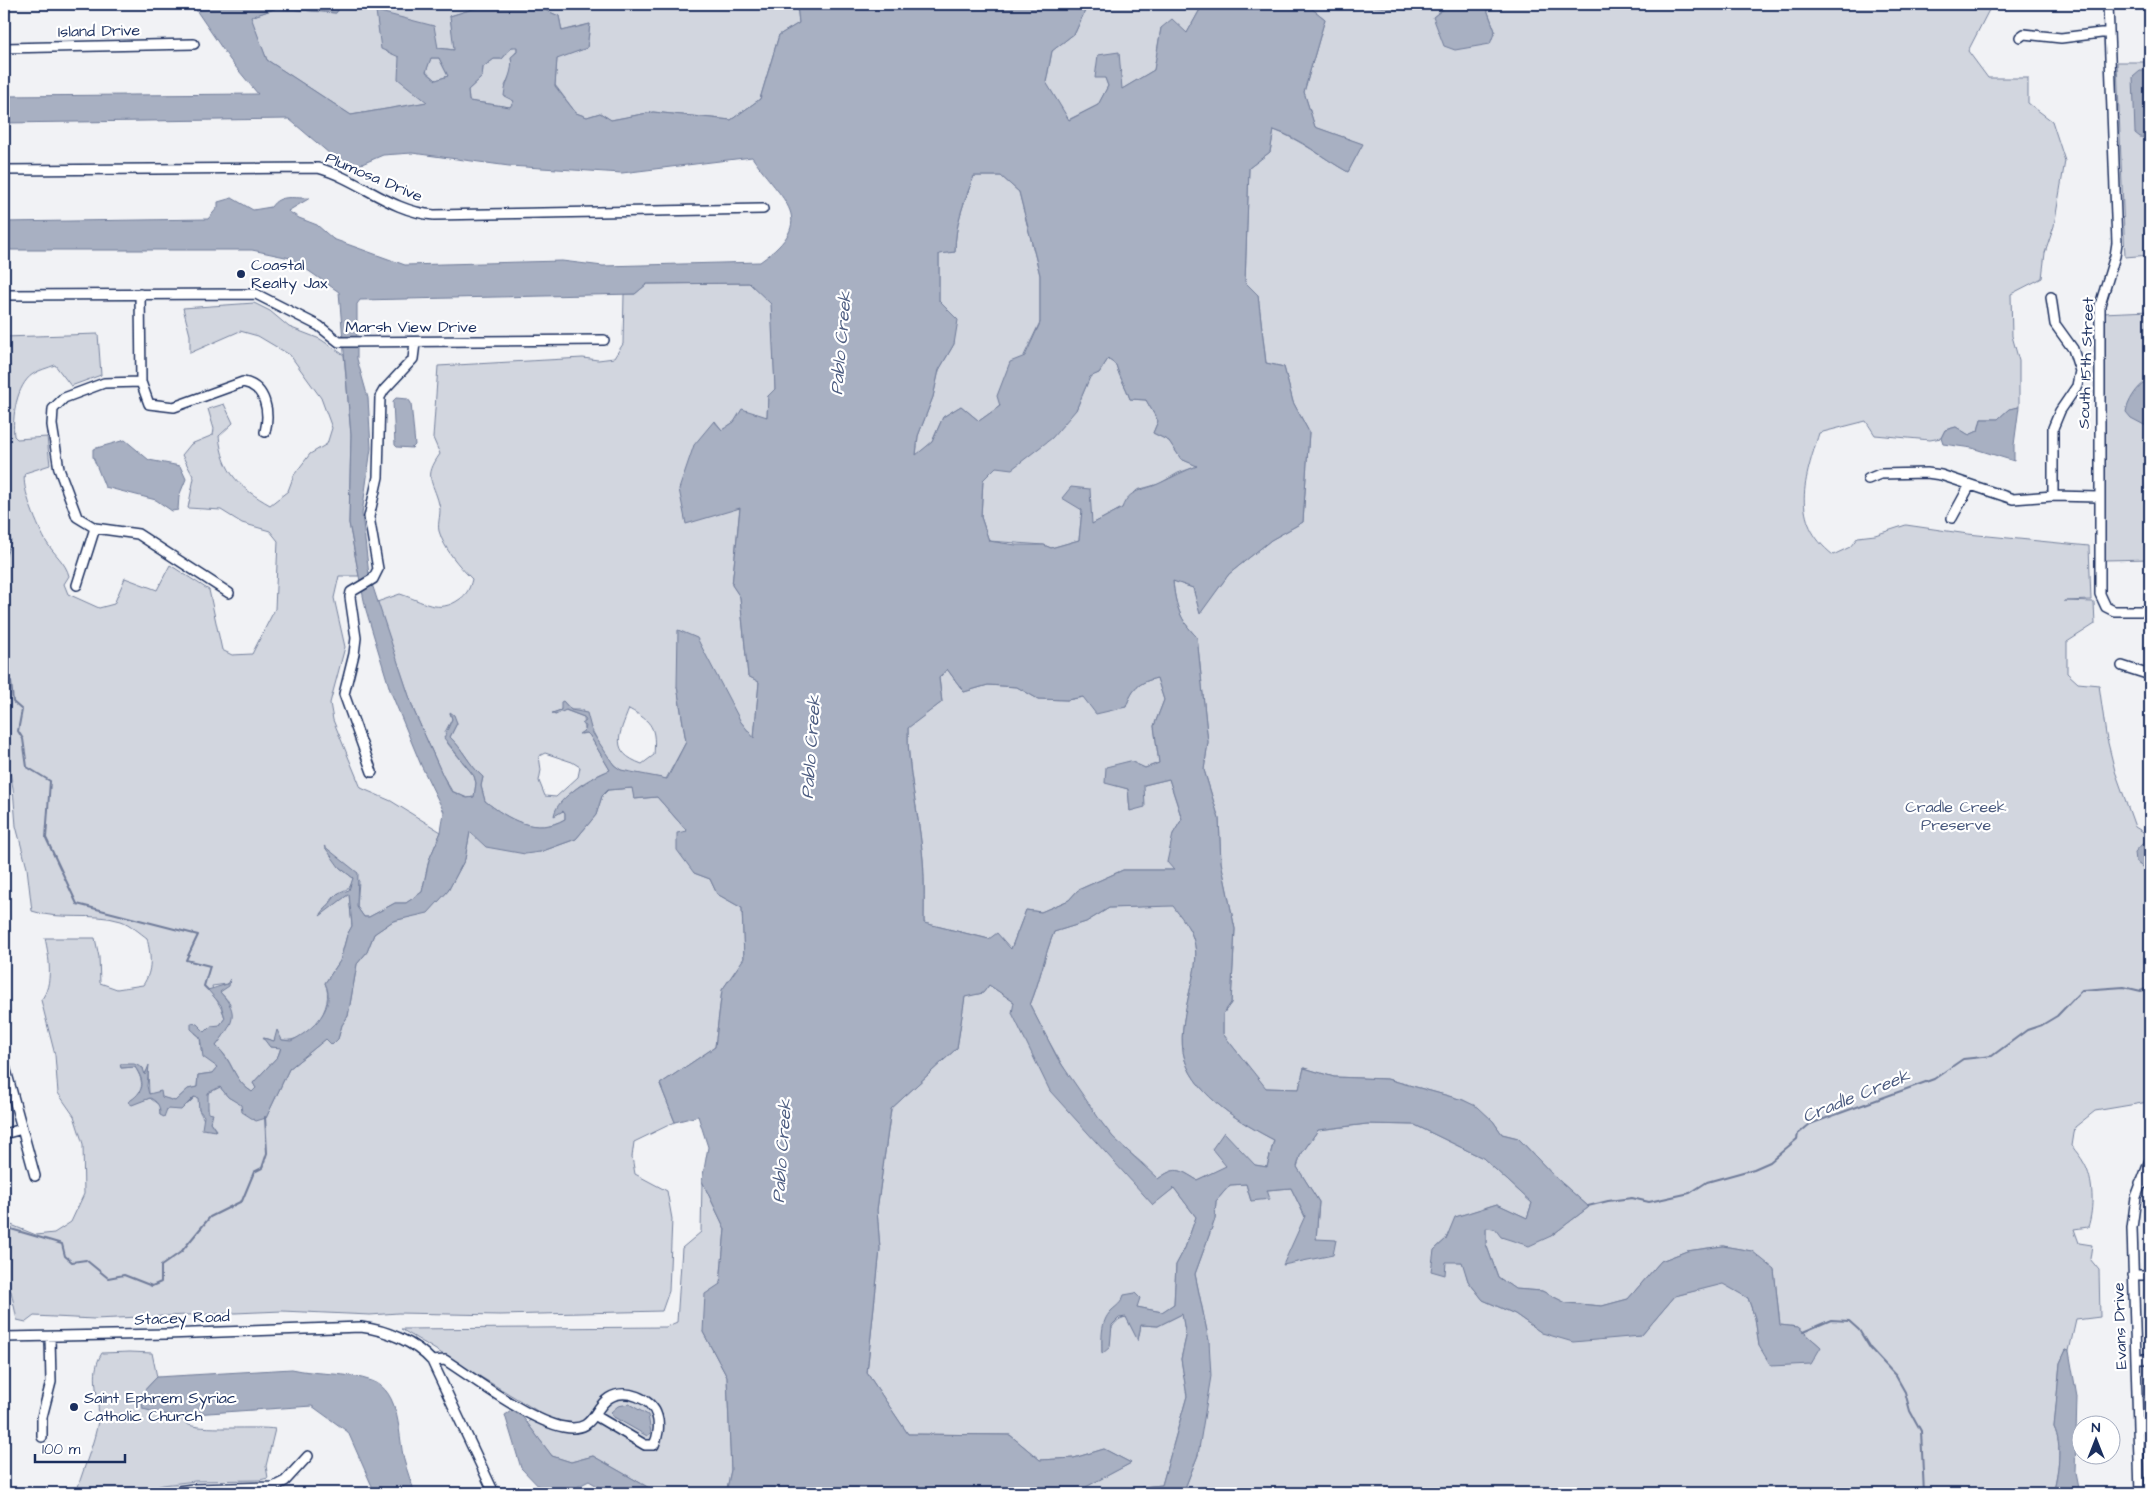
<svg xmlns="http://www.w3.org/2000/svg" width="2154" height="1497" font-family="'Architects Daughter',sans-serif">
	<style>
		.green { fill: #d2d6df; stroke: #76829e; fill-rule: evenodd }
		.water { fill: #a8b0c2; stroke: #707c9a; fill-rule: evenodd }
		.lines { fill: none; stroke-linecap: round; stroke-linejoin: round }
		.stream { stroke: #707c9a; stroke-width: 2 }
		.minor-casing { stroke: #1b2f5e; stroke-width: 12 }
		.minor { stroke: #fff; stroke-width: 9 }
		.poi-dot { fill: #1b2f5e; stroke: #fff; stroke-width: 2 }
		.labels { text-anchor: middle; dominant-baseline: central; stroke-width: 4.5; stroke-linejoin: round; paint-order: stroke }
		.street-label { font-size: 16px; fill: #1b2f5e; stroke: #fff }
		.poi-label { font-size: 16px; fill: #1b2f5e; stroke: #fff; text-anchor: start }
		.park-label { font-size: 16px; fill: #49597e; stroke: #fff }
		.water-label { font-size: 18px; font-style: italic; fill: #4c5c81; stroke: #fff }
	</style>
	<rect width="100%" height="100%" fill="#f1f2f5"/>
	<filter id="ink" filterUnits="userSpaceOnUse"><feTurbulence type="fractalNoise" baseFrequency=".02" numOctaves="2"/><feDisplacementMap in="SourceGraphic" scale="10" xChannelSelector="R" yChannelSelector="G"/><feConvolveMatrix kernelMatrix="1 2 1 2 8 2 1 2 1" color-interpolation-filters="sRGB"/></filter>
	<g filter="url(#ink)">
		<!-- green -->
		<path class="green" d="M342 4H489L450 16 455 50 438 48 399 57 428 102 351 115 267 60 250 17 277 8 336 13Z
			M531 4H797L799 23 779 35 760 99 731 120 653 112 611 120 600 113 587 117 576 113 555 85 557 58 587 48 590 24 562 31 559 16Z
			M1088 4H1203L1187 33 1161 28 1154 70 1122 89 1105 78 1108 86 1098 105 1068 120 1046 83 1052 51 1075 33Z
			M1306 4H1351L1406 10 1427 4H1450L1433 17 1495 31 1485 4H1992L1968 51 1988 78H2028V103L2052 121 2065 161 2054 226 2045 253 2042 278 2011 294 2012 336 2019 361V407L2009 409 1998 419H1981L1978 431 1969 435 1956 427 1945 430 1941 438 1930 440 1875 435 1866 421 1819 433C1805 479 1789 520 1833 555L1850 547 1858 537 1875 535 1906 525 1968 534 2089 546 2091 600 2064 601 2094 602 2095 624 2067 642V673L2078 683 2099 685 2106 735 2115 771 2135 827 2150 836V844L2148 843 2136 862 2150 873V1095L2148 1102 2095 1111 2075 1127 2072 1146C2076 1152 2081 1157 2084 1163 2094 1180 2094 1209 2088 1227L2074 1229 2079 1243 2092 1245 2090 1259 2099 1270 2100 1317 2076 1320 2069 1351 2066 1350 2060 1363 2054 1427C2063 1446 2058 1473 2053 1493H1183L1198 1455 1209 1341 1195 1274 1215 1219 1216 1201 1230 1185 1246 1184 1251 1201 1267 1190 1291 1188 1316 1240 1319 1202 1297 1167 1300 1156 1318 1130 1367 1124 1415 1125 1483 1158 1532 1203 1527 1218 1497 1204 1456 1217 1446 1239 1434 1250 1446 1261 1463 1262 1468 1281 1483 1300 1515 1314 1542 1333 1612 1337 1641 1336 1675 1296 1723 1283 1748 1298 1755 1318 1759 1346 1821 1347 1798 1327 1780 1325 1774 1270 1751 1251 1723 1246 1687 1251 1661 1261 1628 1299 1602 1306 1566 1303 1542 1291 1515 1289 1498 1277 1486 1244V1228L1551 1236 1589 1207 1554 1176 1518 1138 1502 1134 1493 1121 1478 1108 1463 1100 1387 1079 1334 1077 1304 1068 1299 1089 1265 1088 1223 1034V1014L1231 1003 1235 929 1221 862 1219 819 1204 770 1208 742 1197 637C1180 621 1175 604 1173 581L1193 588 1200 613 1229 574 1271 540 1303 522 1309 432 1293 402 1284 367 1266 363 1258 295 1245 282 1249 168 1270 152 1274 130C1301 140 1323 158 1348 172L1362 144 1315 127 1304 92 1325 19Z
			M517 46V51L511 58 513 68 505 86 515 101 510 107 469 101 468 90 482 77 483 67 494 59H502L512 47Z
			M431 58H439L448 76 436 80 426 71Z
			M2117 62H2150V255L2125 257Z
			M974 176H1001L1019 192 1040 275V322L1000 406 979 421 961 406 943 417 932 442 916 456 918 436 933 397 939 370 954 344 939 301V254L955 252C955 224 964 202 974 176Z
			M750 283 772 304 775 389 768 396 767 417 734 422 722 430 715 421 740 507 732 585 740 597 748 676 759 682 754 739 741 722 677 686 686 742 666 779C652 776 635 775 621 770 608 765 589 724 582 710H571L563 701 561 710 553 713 555 715 565 710 584 717 585 730 581 734 587 733 590 736 610 770C587 779 564 793 555 815L562 811 565 814V819C536 836 509 820 485 801L481 786 483 777C469 765 463 749 450 737L457 723 450 713 452 719 445 732 448 744 474 776 476 783 474 797 467 798 452 791 443 776 414 711 377 602 400 594C423 601 438 615 460 599 467 594 470 588 472 579 459 566 444 549 439 531 437 523 442 512 439 504 433 480 423 478 440 454L433 438 438 366 583 358 598 360 614 358 623 344 624 294H635L647 284ZM629 709C653 722 656 728 654 755L642 764C609 752 619 735 629 709ZM545 753 572 762 580 767 578 777 556 797 545 796 539 781 541 770 539 756Z
			M254 303 270 311 289 327 320 339 344 355 351 435 349 523 359 576H339L334 598 345 647 330 703 333 720 361 788 391 801 441 832 429 860 422 892 406 903H395L369 917H364L357 907 359 881 339 867 353 878C351 891 346 888 337 894 331 899 326 908 321 914L349 894 352 926 347 935 340 961 325 983C336 1007 309 1044 282 1040L278 1035 274 1041 264 1038 270 1047H281L278 1056 253 1083 256 1088 252 1092C230 1077 235 1062 216 1046L225 1033 230 1003 220 992 227 984 212 986C215 1002 221 1004 225 1018L220 1025 205 1032 197 1024 195 1033 200 1037 201 1050 217 1067 212 1073 198 1075 197 1087 188 1089 175 1101 149 1094 148 1069 144 1075 143 1068 121 1064V1068L135 1067C145 1083 144 1092 129 1102L132 1104 150 1098 160 1106V1115L167 1109 188 1104 195 1097 199 1098V1110L208 1128 216 1130 210 1122 212 1118C207 1111 206 1102 208 1093L220 1087 228 1097 266 1118 289 1069 326 1039H338L342 1025 348 1016 357 964 367 952 374 934 393 921 428 912 448 891 465 859 470 832 540 852 576 839 596 815 602 796 608 790 633 788 634 799 657 797 687 831 694 873 710 879 717 894 742 908 744 959 722 990 715 1047 660 1084 675 1122 634 1142 632 1157 635 1174 667 1191 672 1219 669 1291 662 1311 500 1315 398 1313 370 1315 282 1311 94 1319 34 1316 26 1322 17 1320 11 1291 4 1289V1222L36 1235 54 1233 71 1222 84 1194 83 1144 74 1116 58 1093 55 1055 41 1000C54 985 49 956 45 938H95L99 957 100 983 117 989 143 985C153 970 151 956 147 938 140 933 130 924 121 921 92 912 60 921 32 911L27 868 16 826 13 788 4 740V562L11 541 4 513V337L98 334 101 375 71 386 55 365C48 368 39 370 33 374 16 385 12 418 14 436L17 439 47 437 50 465 25 473C20 486 39 530 47 543 54 554 66 563 69 576L64 584 68 594 99 608 114 604 125 578 157 590 170 565 209 590 222 650 232 655 252 654 275 609 278 541 270 531 242 523 221 510 188 508 194 478 182 455 191 444 213 435 214 429 208 409 224 404 233 423 219 436C223 473 240 488 270 505L288 491 294 475 310 454 327 444 332 428 321 398 290 355 258 336 240 331 190 353V335L183 308Z
			M2150 311V559L2105 560 2102 313Z
			M1108 359 1116 365C1119 377 1126 386 1130 399L1146 400 1158 421 1153 433 1169 441 1181 459 1198 466 1178 473 1159 484 1137 490 1122 508 1092 524 1082 510 1079 540 1051 548 1044 545 989 541 981 517 983 480 996 467 1076 410 1090 376 1099 373Z
			M947 669 964 692 988 685 1017 687 1038 699 1067 700 1083 697 1126 707C1132 689 1139 682 1157 678L1164 700 1154 726 1159 763 1145 768 1130 761 1105 782 1128 789 1130 811 1144 785 1169 779 1182 819 1173 834 1174 870H1123L1078 890 1069 900 1041 912 1026 910 1011 949 989 939 924 923C924 899 925 874 922 850 918 809 907 769 908 727L942 702 939 678Z
			M1173 905C1180 916 1190 927 1193 938 1200 958 1192 979 1188 999 1184 1017 1179 1041 1185 1060 1196 1096 1243 1124 1274 1140L1267 1167 1255 1165 1242 1153 1227 1166 1197 1180C1179 1169 1176 1166 1158 1179 1144 1162 1125 1151 1111 1135 1078 1096 1053 1051 1030 1005 1040 981 1044 956 1054 932L1086 922 1109 908Z
			M989 985 1014 1002 1036 1062 1153 1204 1174 1188 1196 1217 1185 1248 1176 1265 1174 1304 1162 1312 1121 1304 1110 1312 1102 1340V1353C1108 1339 1110 1320 1126 1317L1138 1339 1141 1325 1158 1326 1182 1314 1186 1337 1181 1359 1187 1396 1162 1485 1142 1487 1130 1493H1090L1085 1487 1131 1463 1104 1449 1074 1458 1040 1460 1010 1435 908 1434 867 1373 880 1249 877 1210 891 1109 957 1048 965 996 983 993Z
			M702 1181 725 1229 720 1284 703 1332 727 1377 731 1470 726 1493H658L593 1456 571 1462 552 1456 527 1423 539 1412 401 1329 666 1327 677 1322 682 1248 701 1232Z
			M130 1352 152 1353 157 1377 141 1394 163 1414 179 1415C181 1418 184 1422 187 1424 197 1431 258 1426 275 1429L266 1466 268 1478 260 1480 195 1481 163 1485 134 1493H78V1487C84 1467 95 1441 98 1421 101 1397 88 1375 102 1353Z"/>
		<!-- water -->
		<path class="water" d="M192 4H342L336 13 277 8 251 17 267 60 351 115 427 102 398 79 399 57 381 49 376 11 434 26 438 48 454 50 450 16 489 4H531L559 16 562 31 590 24 587 48 557 59 555 86 576 113 587 117 600 113 611 120 653 112 731 120 760 99 779 35 799 23 797 4H1088L1075 33 1052 51 1046 82 1069 120 1098 105 1108 86 1105 78H1095L1098 55 1119 52 1122 89 1154 70 1161 28 1172 19 1187 33 1203 4H1306L1325 19 1304 92 1315 127 1363 144 1348 172C1324 159 1300 138 1274 130L1270 152 1249 168 1245 282 1258 295 1266 363 1284 367 1293 402 1309 432 1303 522 1271 540 1229 574 1200 614 1193 588 1173 581C1175 604 1180 621 1197 637L1208 742 1204 770 1219 819 1221 862 1235 929 1231 1003 1223 1014V1034L1266 1088 1299 1089 1304 1068 1334 1077 1387 1079 1463 1100 1478 1107 1493 1121 1502 1134 1518 1138 1554 1176 1589 1207 1551 1236 1529 1246 1501 1237 1495 1229 1486 1228V1244L1498 1277 1515 1289 1542 1291 1566 1303 1602 1306 1628 1299 1661 1261 1687 1251 1723 1246 1752 1251 1774 1269 1780 1325 1798 1327 1821 1347 1811 1364 1771 1366 1759 1346 1755 1318 1748 1298 1723 1284 1675 1296 1641 1336 1573 1342 1542 1333 1515 1314 1483 1300 1468 1281 1462 1262H1446L1445 1275 1431 1271 1434 1250 1446 1239 1455 1217 1497 1204 1527 1218 1532 1203 1483 1158 1415 1125 1367 1124 1318 1130 1300 1156 1297 1167 1319 1202 1316 1239 1336 1240 1333 1255 1283 1265 1305 1216 1291 1188 1267 1190 1270 1199 1251 1201 1246 1184 1230 1185 1216 1201 1215 1219 1195 1274 1209 1341 1211 1376 1198 1455 1183 1493H1130L1142 1487 1162 1485 1187 1396 1181 1359 1186 1337 1182 1314 1158 1326 1141 1325 1138 1341 1126 1317 1119 1318 1112 1325 1110 1347 1102 1354C1102 1339 1100 1322 1111 1311 1117 1305 1121 1304 1124 1295L1135 1293 1140 1298 1137 1307 1162 1312 1174 1304 1176 1265 1185 1248 1196 1217 1174 1188 1153 1205 1050 1091 1012 1013 1014 1002 989 985 983 993 965 997 957 1048 891 1109 877 1210 880 1249 867 1373 908 1434 1010 1435 1040 1460 1074 1458 1104 1449 1131 1463 1086 1487 1090 1493H726L731 1470 727 1377 703 1332 705 1294 720 1284 725 1229 702 1181 708 1147 698 1116 675 1122 660 1084 715 1047 722 990 744 958 742 908 717 894 710 879 694 873 677 850V833L687 831 657 797 634 799 632 788 608 790 602 796 596 815 576 839 540 852 525 854 486 847 470 832 465 859 448 891 428 913 393 921 374 934 367 952 357 964 348 1016 342 1025 338 1039 332 1045 326 1039 289 1069 266 1118 256 1121 242 1112 241 1105 228 1097 220 1087 208 1093V1113L213 1114 210 1122 216 1131 202 1129 204 1116 199 1110 198 1098 194 1097 181 1110 167 1109 164 1117 160 1115C160 1106 158 1102 150 1098L132 1105 128 1102C144 1092 146 1083 135 1067L121 1068 120 1064H134L143 1068 145 1075 149 1065 147 1086 149 1094 161 1091 162 1097 175 1101 188 1089 197 1087 198 1075 212 1073 217 1067 203 1057 200 1037 191 1029V1023L197 1024 205 1032 211 1026 220 1025 225 1018 221 1005 208 990 227 984 230 979 229 986 220 992C241 1014 232 1024 216 1046 233 1060 233 1081 252 1092L256 1088 253 1083 278 1056 281 1048 270 1047 263 1038 274 1041 277 1030 282 1040 291 1041C312 1031 337 1008 325 983L340 961 347 935 352 926 349 894 320 916 337 894 349 890 353 878 339 867 324 846 358 873 357 907 364 917H369L395 903H406L422 892 429 860 441 832 444 812 421 765 390 690 366 610 359 576 349 523 351 435 339 292 290 258 252 250H4V222L208 219 218 207V202L232 198 253 210 271 207C280 193 296 199 310 198L288 211 299 218 317 225 333 239 405 265 562 261 603 266 760 262C820 219 782 202 752 157L622 173 509 166 412 153 383 155 355 167 337 160 289 119 4 123V96L258 94 230 60ZM512 47H517V52L511 57C514 72 505 81 504 96L514 101 510 107 469 101 468 90 482 77 483 67 494 59H502ZM431 58H439L448 76 436 80 426 72ZM974 176H1001L1019 192 1040 275V323L1025 356 1010 362 997 396 1000 406 979 421 961 406 943 417 932 442 916 455 918 436 933 397 939 370 954 344 958 320 939 301V254L955 252C955 224 964 202 974 176ZM749 283 771 304 775 389 768 396 767 417 742 409 734 422 722 430 714 421 694 445 679 489 686 524 740 508 732 585 740 597 748 676 759 682 754 738 741 722 697 638 678 630 677 686 686 742 667 779 621 770 614 765 592 732 587 713 571 710 563 701 561 702V710L552 713 555 715 566 710 584 717 586 721 582 724 586 726 585 730 579 734 587 733 590 736 610 770C593 777 556 797 554 816L563 811 565 814V819C536 836 508 819 485 801L481 786 483 777C469 765 463 749 450 737L457 723 454 715 450 712 452 719 444 738 474 776 476 783 474 797 467 798 451 791 443 776 414 711 369 575 362 514 371 448 368 398 357 359V304L360 300 635 294 647 284ZM1108 359 1116 365C1119 377 1126 386 1130 399L1146 400 1158 421 1153 433 1169 441 1181 459 1197 466C1184 471 1173 477 1160 483 1144 491 1129 488 1122 508L1092 524 1090 489 1071 487 1062 498 1082 510 1079 540 1051 548 1044 545H1016L989 541 981 517 983 480 996 467 1012 469 1052 438 1076 410 1090 377 1099 373ZM947 669 964 692 988 685 1017 687 1038 699 1067 700 1083 697 1096 714 1126 707C1132 689 1139 682 1157 678L1164 700 1154 726 1159 763 1145 768 1130 761 1106 767 1105 783 1128 789 1130 811 1145 807 1144 785 1169 779 1182 819 1173 834 1167 862 1174 870H1123L1078 890 1069 900 1041 912 1026 910 1011 949 997 933 989 939 924 923C924 899 925 874 922 850 918 809 907 769 908 728L942 702 939 678ZM1173 906C1180 916 1190 927 1193 938 1200 958 1192 979 1188 999 1184 1017 1179 1041 1185 1060 1196 1096 1243 1124 1274 1140L1267 1167 1255 1165 1224 1132 1212 1149 1226 1166 1197 1180C1179 1169 1176 1166 1158 1179L1113 1137 1102 1123 1058 1059 1030 1005C1040 981 1044 956 1054 932L1086 922 1109 908Z
			M1450 4H1485L1495 31 1490 44 1455 50 1444 46 1433 17Z
			M2140 71H2150V138L2140 137 2135 133 2133 77Z
			M2150 372V428L2131 418 2126 412C2127 403 2137 386 2146 382Z
			M396 398 408 399 411 403 415 445 412 448 397 447 395 445 393 401Z
			M2019 407 2014 445V461L1972 448 1943 444 1941 438 1945 430 1956 427 1969 435 1978 431 1981 419H1998L2009 409Z
			M125 440 149 460 180 466 186 479 179 496 178 510 172 511 156 500 105 487 93 457V449Z
			M2149 843 2150 844V873L2136 862 2135 852 2142 844Z
			M2066 1350 2069 1351 2077 1397 2075 1473 2079 1493H2053C2058 1473 2063 1446 2054 1427L2060 1363Z
			M292 1369C318 1375 347 1372 372 1381 401 1391 398 1436 404 1460 407 1471 411 1482 415 1493H375L348 1432 312 1406 179 1415 163 1414 143 1409 141 1394 157 1377Z
			M629 1404 648 1415 651 1433 647 1436 612 1416 611 1412 618 1406Z
			M516 1408 552 1456 571 1462 593 1456 658 1493H609L589 1481 577 1487 574 1493H545L521 1468 505 1415Z"/>
		<g class="lines">
			<!-- stream -->
			<path class="stream" d="M11 681 13 702 22 710 18 731 23 739 27 767 50 781 46 838 77 904 198 935 186 960 210 966 204 986 208 990
				M1588 1206 1608 1201 1632 1198 1649 1202 1690 1193 1707 1182 1754 1169 1770 1162 1797 1139 1798 1134 1810 1124 1934 1079 1963 1059 1992 1056 2027 1030 2042 1025 2057 1016 2082 990 2124 987 2141 991 2150 987
				M4 1227 62 1244 65 1256 72 1262 86 1260 108 1278 124 1275 152 1286 161 1282V1266L181 1252 210 1217 242 1201 254 1172 262 1168 267 1153 265 1117
				M1803 1332 1831 1320 1849 1321 1859 1330 1870 1348 1896 1376 1905 1392 1910 1411 1921 1431 1924 1493"/>
			<!-- minor casing -->
			<g class="minor-casing">
				<path id="minor" d="M1402 4H1405
					M2108 4 2117 243 2115 256 2100 305V594L2106 607 2114 611H2150
					M2020 37 2024 34 2061 38 2109 32
					M4 48 194 44
					M4 170 318 168C359 179 391 212 434 215L763 209
					M140 294 141 382 149 404 174 407 243 382C266 386 270 412 265 432
					M4 295 256 294 319 326 339 342 604 340
					M2051 297 2055 324 2073 349 2080 371 2077 386 2060 411 2053 428V496
					M141 382 104 383 64 398 53 409 52 425 59 469 77 517 95 528 138 534 229 593
					M1868 479 1880 474 1927 473 1941 475 2013 499 2053 496 2098 497
					M1952 518 1970 485
					M77 585 95 528
					M2122 666 2150 675
					M372 772 344 694 354 654 356 638 350 597 351 592 373 579 378 569 369 517 378 477 380 397 384 390 413 359 415 343
					M4 1063 35 1176
					M4 1134 22 1129
					M2140 1183H2150
					M2133 1275H2150
					M4 1337 167 1334 361 1327C386 1330 415 1342 432 1361L494 1493
					M2137 1359H2150
					M432 1361 445 1360C476 1380 530 1421 564 1427 595 1433 592 1409 609 1398 625 1388 652 1398 657 1416 660 1425 658 1437 654 1445H645L596 1416
					M42 1437V1417L51 1382 50 1337
					M163 1493 193 1489 273 1487 285 1481 308 1456
					M2140 1493 2132 1228 2136 1197 2150 1160"/>
			</g>
			<!-- minor -->
			<use href="#minor" class="minor"/>
		</g>
	</g>
	<!-- markers -->
	<g class="poi-dot">
		<circle cx="241" cy="274" r="5"/>
		<circle cx="74" cy="1407" r="5"/>
	</g>
	<g class="labels">
		<!-- street labels -->
		<g class="street-label">
			<text transform="translate(99 31) rotate(-1)">Island Drive</text>
			<text transform="translate(374 177) rotate(23)">Plumosa Drive</text>
			<text x="411" y="327">Marsh View Drive</text>
			<text transform="translate(2086 363) rotate(-88)">South 15th Street</text>
			<text transform="translate(182 1318) rotate(-2)">Stacey Road</text>
			<text transform="translate(2120 1326) rotate(-92)">Evans Drive</text>
		</g>
		<!-- poi labels -->
		<g class="poi-label">
			<text x="251" y="265">Coastal<tspan x="251" dy="18">Realty Jax</tspan></text>
			<text x="84" y="1398">Saint Ephrem Syriac<tspan x="84" dy="18">Catholic Church</tspan></text>
		</g>
		<!-- park labels -->
		<g class="park-label">
			<text x="1956" y="807">Cradle Creek<tspan x="1956" dy="18">Preserve</tspan></text>
		</g>
		<!-- water labels -->
		<g class="water-label">
			<text transform="translate(841 343) rotate(-85)">Pablo Creek</text>
			<text transform="translate(811 747) rotate(-86)">Pablo Creek</text>
			<text transform="translate(1856 1096) rotate(-22)">Cradle Creek</text>
			<text transform="translate(782 1151) rotate(-86)">Pablo Creek</text>
		</g>
	</g>
	<!-- margin -->
	<rect width="2154" height="1497" fill="none" stroke="#fff" stroke-width="20"/>
	<rect x="10" y="10" width="2134" height="1477" fill="none" stroke="#1b2f5e" stroke-width="2" filter="url(#ink)"/>
	<!-- north arrow -->
	<g transform="translate(2096 1440)"><circle r="24" fill="#ffffff" stroke="#a4acbf"/>
	<path d="M0-4L9 19L0 12L-9 19Z" fill="#1b2f5e"/>
	<text y="-8" font-size="14" font-weight="bold" text-anchor="middle" fill="#1b2f5e">N</text>
	</g>
	<!-- scale -->
	<path d="M35 1454v8h90v-8" fill="none" stroke="#1b2f5e" stroke-width="2.5"/>
	<text x="42" y="1454" font-size="15" fill="#1b2f5e" stroke="#ffffff" stroke-width="4" paint-order="stroke">100 m</text>
</svg>
